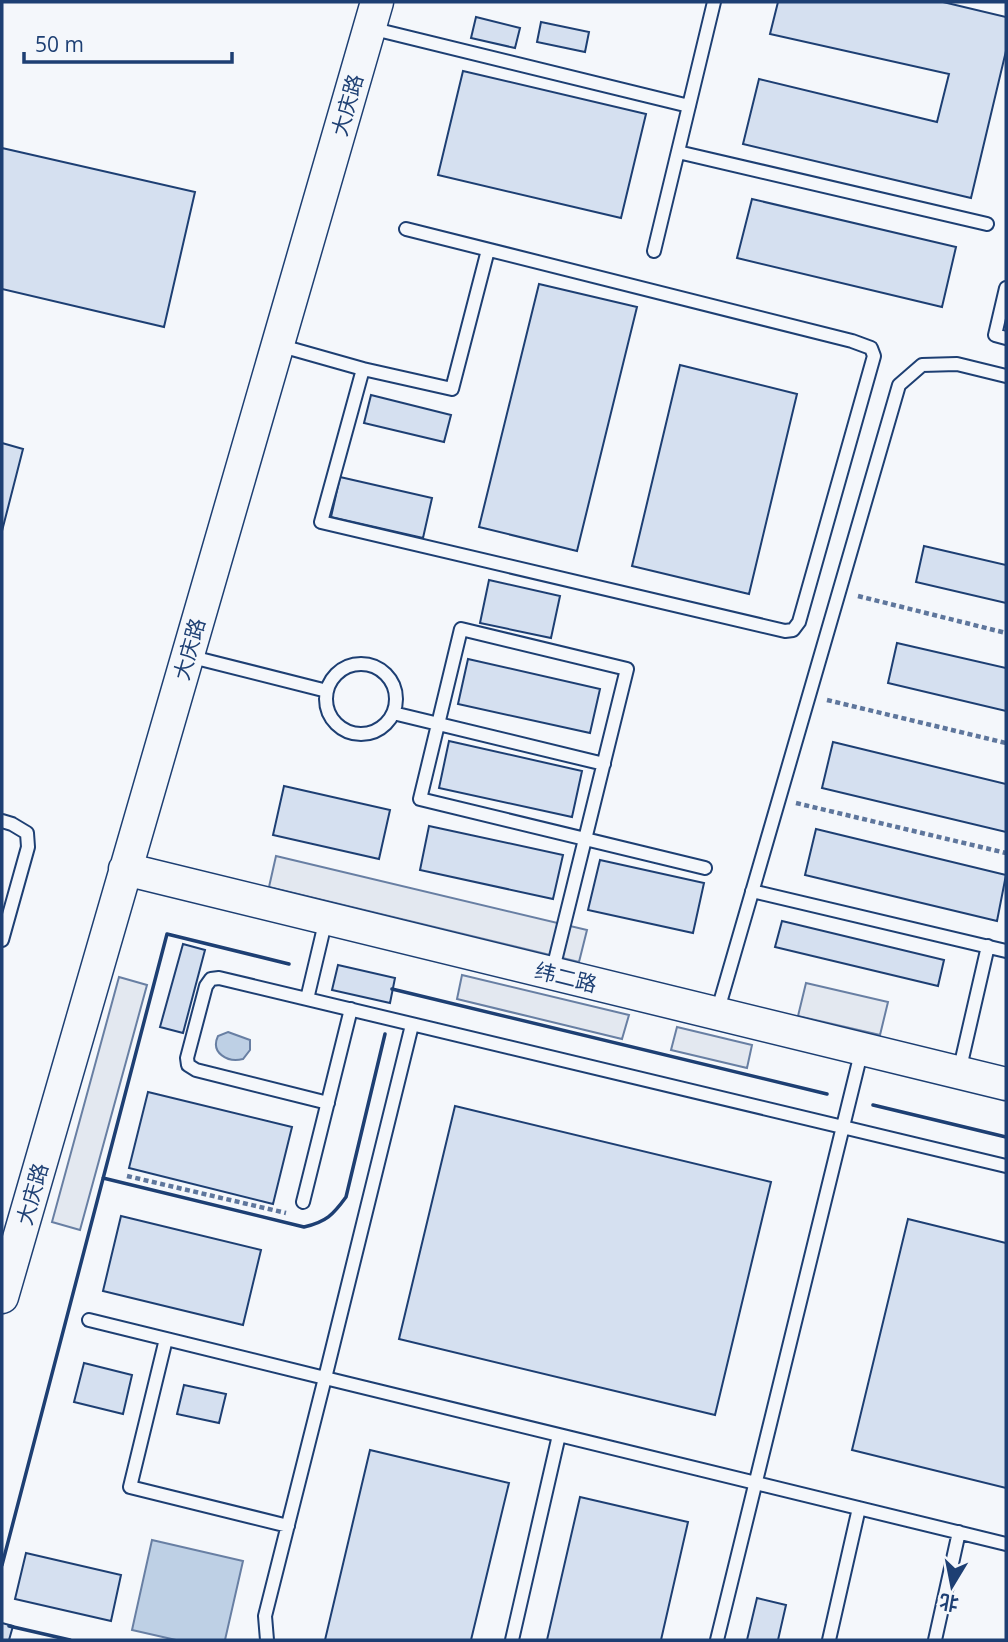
<svg xmlns="http://www.w3.org/2000/svg" width="1008" height="1642" font-family="'Open Sans','Noto Sans SC',sans-serif">
	<style>
		.parking { fill: #e3e8f0; stroke: #687fa3; stroke-width: 2 }
		.water { fill: #bed0e5; stroke: #687fa3; stroke-width: 2 }
		.building { fill: #d5e0f0; stroke: #1d3f73; stroke-width: 2 }
		.lines { fill: none; stroke-linecap: round; stroke-linejoin: round }
		.service-casing { stroke: #1d3f73; stroke-width: 16 }
		.tertiary-casing { stroke: #1d3f73; stroke-width: 35 }
		.path { stroke: #5e769c; stroke-width: 4.5; stroke-dasharray: 5 3.5; stroke-linecap: butt }
		.service { stroke: #f4f7fb; stroke-width: 12 }
		.tertiary { stroke: #f4f7fb; stroke-width: 32 }
		.wall { stroke: #1d3f73; stroke-width: 3.5 }
		.labels { text-anchor: middle; dominant-baseline: central; stroke-width: 5; stroke-linejoin: round; paint-order: stroke }
		.street-label { font-size: 21px; fill: #1d3f73; stroke: #f4f7fb }
	</style>
	<rect width="100%" height="100%" fill="#f4f7fb"/>
	<!-- parking -->
	<path class="parking" d="M276 856 587 930 579 962 269 887Z
		M462 975 629 1015 622 1039 457 999Z
		M119 977 147 985 80 1230 52 1222Z
		M806 983 888 1002 880 1035 798 1016Z
		M677 1027 752 1045 747 1068 671 1050Z"/>
	<!-- water -->
	<path class="water" d="M228 1032 250 1040V1050L243 1059C228 1063 210 1053 218 1036Z
		M152 1540 243 1561 225 1640H176L132 1630Z"/>
	<!-- building -->
	<path class="building" d="M778 2H943L1006 17V51L971 198 743 144 759 79 937 122 949 74 770 34Z
		M476 17 520 28 515 48 471 38Z
		M541 22 589 32 585 52 537 42Z
		M463 71 646 114 621 218 438 175Z
		M2 148 195 192 164 327 2 289Z
		M752 199 956 247 942 307 737 258Z
		M539 284 637 307 577 551 479 527Z
		M680 365 797 394 749 594 632 566Z
		M371 395 451 415 444 442 364 423Z
		M2 443 23 449 2 531Z
		M340 477 432 498 423 538 331 517Z
		M924 546 1006 565V603L916 582Z
		M489 580 560 596 551 638 480 623Z
		M897 643 1006 668V711L888 683Z
		M468 659 600 689 590 733 458 704Z
		M449 741 582 771 572 817 439 788Z
		M833 742 1006 784V832L822 788Z
		M284 786 390 810 379 859 273 835Z
		M429 826 563 855 553 899 420 870Z
		M816 829 1006 875 997 921 805 875Z
		M600 860 704 883 693 933 588 910Z
		M782 921 944 960 938 986 775 947Z
		M183 944 205 950 183 1033 160 1027Z
		M338 965 395 978 390 1003 332 990Z
		M148 1092 292 1127 273 1204 129 1168Z
		M455 1106 771 1182 715 1415 399 1339Z
		M121 1216 261 1250 243 1325 103 1291Z
		M908 1219 1006 1243V1488L852 1450Z
		M84 1363 132 1375 123 1414 74 1402Z
		M184 1385 226 1394 219 1423 177 1414Z
		M370 1450 509 1483 471 1640H325Z
		M580 1497 688 1522 661 1640H547Z
		M26 1553 121 1575 111 1621 15 1599Z
		M757 1598 786 1605 778 1640H747Z
		M2 1623 13 1626 9 1640H2Z"/>
	<g class="lines">
		<!-- service casing -->
		<g class="service-casing">
			<path id="service" d="M370 28 689 106
				M678 152 987 224
				M654 251 714 2
				M1006 288 995 335 1006 338
				M278 345 363 369 321 522 785 631 793 630 799 622 874 356 871 348 852 341 406 229
				M363 369 452 389 488 250
				M188 656 327 691
				M326 699a35 35 0 1 1 70 0a35 35 0 1 1-70 0Z
				M393 713 604 764
				M2 821 12 824 27 833 28 847 2 940
				M752 891 1006 951
				M552 973C577 872 602 770 627 669L461 629 420 799 705 868
				M307 999 326 919
				M717 1013 899 385 922 365 957 364 1006 376
				M959 1072 988 946
				M328 1103 196 1070 188 1065 187 1058 206 986 211 979 219 978 1006 1166
				M303 1202 351 1009
				M89 1320 325 1378 412 1025
				M166 1339 130 1487 288 1526
				M267 1640 265 1616 325 1378 1006 1544
				M512 1640 559 1435
				M717 1640 862 1049
				M829 1640 859 1508
				M935 1640 959 1532"/>
		</g>
		<!-- tertiary casing -->
		<g class="tertiary-casing">
			<path id="tertiary" d="M125 869 1006 1084
				M2 1297 377 2"/>
		</g>
		<!-- path -->
		<path class="path" d="M858 596 1006 633
			M827 700 1006 743
			M796 803 1006 853
			M127 1176 286 1213"/>
		<!-- service -->
		<use href="#service" class="service"/>
		<!-- tertiary -->
		<use href="#tertiary" class="tertiary"/>
		<!-- wall -->
		<path class="wall" d="M392 989 827 1094
			M873 1105 1006 1137
			M103 1178 304 1227C326 1222 333 1215 346 1197L385 1034
			M2 1565 167 934 289 964
			M9 1626 70 1640"/>
	</g>
	<g class="labels">
		<!-- street labels -->
		<g class="street-label">
			<text transform="translate(347 105) rotate(-74)">大庆路</text>
			<text transform="translate(189 649) rotate(-74)">大庆路</text>
			<text transform="translate(566 977) rotate(14)">纬二路</text>
			<text transform="translate(32 1194) rotate(-74)">大庆路</text>
		</g>
	</g>
	<!-- border -->
	<rect width="1008" height="1642" fill="none" stroke="#1d3f73" stroke-width="7"/>
	<!-- north arrow -->
	<g transform="translate(952 1586) rotate(190)" stroke="#f4f7fb" stroke-width="5" paint-order="stroke">
	<path d="M0-5L12 26L0 18L-12 26Z" fill="#1d3f73"/>
	<text y="-10" font-size="19" font-weight="bold" text-anchor="middle" fill="#1d3f73">北</text>
	</g>
	<!-- scale -->
	<path d="M24 52v10h208v-10" fill="none" stroke="#1d3f73" stroke-width="3.5"/>
	<text x="35" y="52" font-size="21" fill="#1d3f73" stroke="#f4f7fb" stroke-width="5" paint-order="stroke">50 m</text>
</svg>
